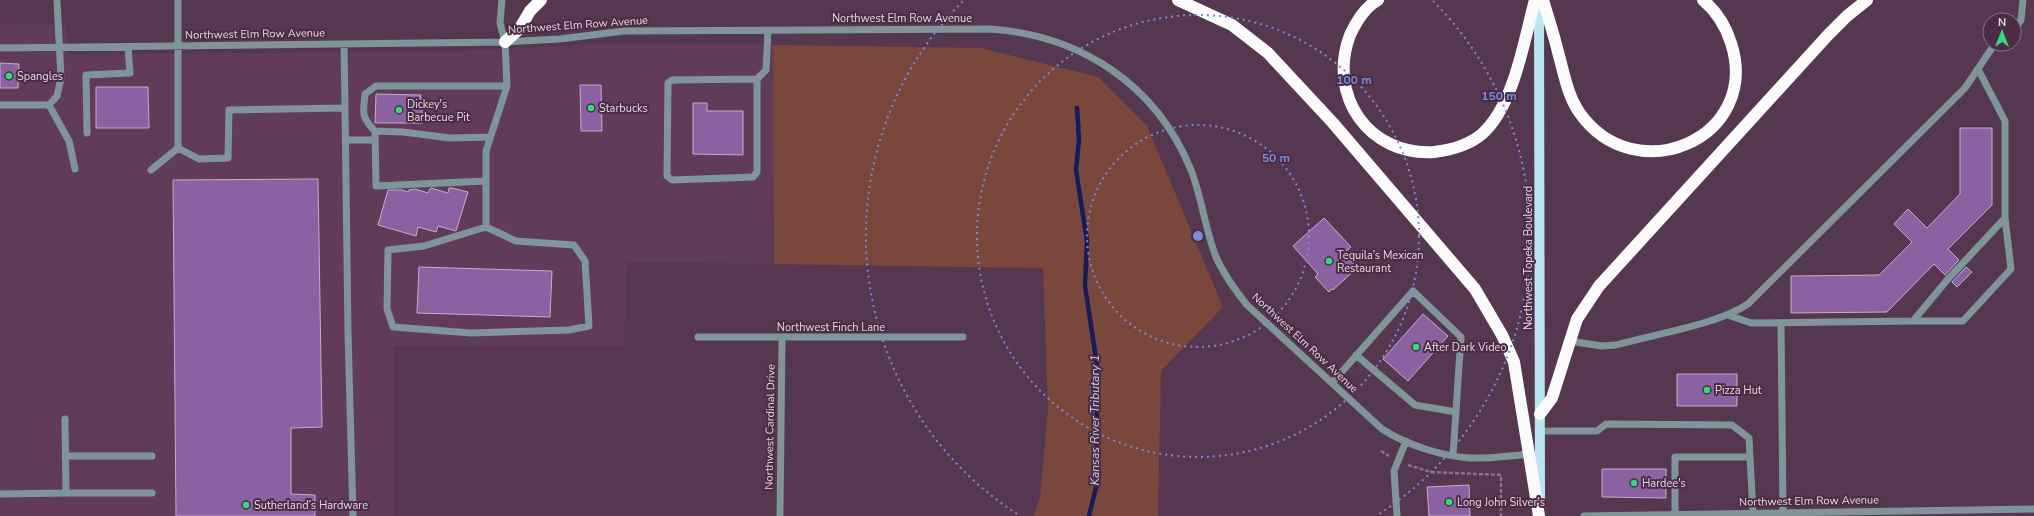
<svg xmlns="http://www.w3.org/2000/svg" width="2034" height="516" font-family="'Nunito Sans',sans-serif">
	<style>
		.built { fill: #603c59 }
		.green { fill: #79473b }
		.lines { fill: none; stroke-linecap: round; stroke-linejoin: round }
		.stream { stroke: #181b58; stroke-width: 4.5 }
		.building { fill: #8c61a2; stroke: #c4add0 }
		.path { stroke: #8c7286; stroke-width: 2.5; stroke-dasharray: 4 2; stroke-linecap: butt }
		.minor { stroke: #80959a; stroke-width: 7 }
		.major { stroke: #bbe6f1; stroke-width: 10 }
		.highway { stroke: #fbfbfb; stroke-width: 12 }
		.ring { fill: none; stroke: #788bdd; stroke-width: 2; stroke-dasharray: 2 4 }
		.poi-dot { fill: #37d880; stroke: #4a2d45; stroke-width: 1.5 }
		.labels { text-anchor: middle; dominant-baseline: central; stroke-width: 4; stroke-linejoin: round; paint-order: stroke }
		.street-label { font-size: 11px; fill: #e8d5e3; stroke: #4a2d45 }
		.poi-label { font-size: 11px; fill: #e8d5e3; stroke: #4a2d45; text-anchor: start }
		.water-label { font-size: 12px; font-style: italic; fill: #c6d0f7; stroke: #4a2d45 }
		.centre { fill: #788bdd; stroke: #4a2d45; stroke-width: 2 }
		.ring-label { font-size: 12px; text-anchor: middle; font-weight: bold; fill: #788bdd; stroke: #4a2d45; stroke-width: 4; stroke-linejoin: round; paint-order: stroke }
	</style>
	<rect width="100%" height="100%" fill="#55384f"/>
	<!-- built -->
	<path class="built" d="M0 24 66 25 68 55 461 51 625 43 773 45 774 264 627 262 624 345 393 346V516H0Z"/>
	<!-- green -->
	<path class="green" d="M773 45 981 48 1098 77 1147 126 1223 307 1161 371 1158 516H1034L1040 497 1048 409 1043 268 774 264Z"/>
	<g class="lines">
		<!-- stream -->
		<path class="stream" d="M1077 108 1079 139 1076 170 1087 241 1085 286 1097 365V483L1089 516"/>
	</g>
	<!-- building -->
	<path class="building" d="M0 63 19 64 18 88H0Z
		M580 85H601L602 131H581Z
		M96 87H148L149 128H96Z
		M376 94 421 95 420 98H422V123H375Z
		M693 103H707V111H743V155L693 154Z
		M1960 128H1992V205L1948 249 1959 260 1945 275 1934 264 1887 312 1791 313V276L1879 275 1912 242 1894 224 1908 209 1927 228 1960 194Z
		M318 179 322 427 291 428V494L315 495V516H176L173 180Z
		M431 188 448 193 449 188H452L468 192 456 231 438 226 436 232 418 227 416 236 378 225 388 190H402L408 192 409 190 415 189 428 193 430 189Z
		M1324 218 1351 247 1344 253 1357 268 1333 290 1332 289 1329 292 1315 277 1318 274 1293 246Z
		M419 267 552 271 550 317 417 313Z
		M1966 267 1972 272 1957 287 1952 282Z
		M1423 314 1448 336 1408 381 1383 359Z
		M1677 374H1737V406H1677Z
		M1602 469H1666V498L1602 497Z
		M1469 485 1470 516H1429L1427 487Z"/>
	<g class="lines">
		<!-- path -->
		<path class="path" d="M1381 451 1389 456
			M1408 465 1431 472 1501 475V516"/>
		<!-- minor -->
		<path class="minor" d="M2014 30 2021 20 2023 0
			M0 48 505 42 560 39 624 31 990 29C1080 35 1156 84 1191 170 1202 198 1205 229 1216 257 1224 275 1235 290 1247 305L1382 429C1407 445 1441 456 1470 458 1490 459 1512 455 1532 454
			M757 79 672 80 668 83 667 176 672 180 753 177 757 172V79L766 70 768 30
			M0 105H49L57 96 61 78 57 0
			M49 105 69 141 75 169
			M345 108 348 332 353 516
			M375 131 376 186 486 181
			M87 133 86 75 130 73 128 47
			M490 137 450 138 403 132 375 131C361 117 363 113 365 94L376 86H507
			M346 140H375
			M178 148 199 159 228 158 229 110 345 108 344 44
			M151 170 178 148V0
			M486 227 424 246 388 250 387 309 393 327 471 333 569 330 589 326 585 261 574 245 516 241 486 227V151L507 86 505 42 500 23 502 0
			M1728 315 1751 323 1913 321 1948 279 2005 218V121L1978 69
			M1913 321H1963L2011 269 2005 218
			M1781 323 1783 513
			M698 337H963
			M1569 341 1602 346 1616 345C1655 334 1716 325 1748 304L1965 88 1992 48 1997 44
			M1356 355 1415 405 1456 412
			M1332 383 1413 291 1461 337 1453 455
			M65 419 66 493H152
			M1540 431H1597L1606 424 1732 425 1749 438 1753 513
			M65 456H152
			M0 494 66 493
			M1675 514V457H1750
			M780 516 782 338
			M1397 516 1394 471 1406 441
			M1584 516 2034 509"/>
		<!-- major -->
		<path class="major" d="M1539 0 1540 500"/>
		<!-- highway -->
		<path class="highway" d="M1178 0 1232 25 1268 53 1333 123 1475 289 1502 335 1514 362 1539 516
			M1378 0C1365 7 1356 22 1350 35 1327 96 1369 156 1434 152 1451 150 1469 145 1482 134 1514 106 1524 40 1535 0
			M1543 0C1548 17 1554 35 1558 52 1564 73 1567 94 1579 112 1635 193 1762 138 1731 43 1726 27 1716 11 1703 0
			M505 42 520 28 530 11 541 0
			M1540 414 1552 398 1577 319 1599 286 1828 35 1847 16 1867 0"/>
	</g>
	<!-- distance rings -->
	<g class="ring">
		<circle cx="1198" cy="236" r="111"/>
		<circle cx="1198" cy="236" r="221"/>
		<path d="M1017 514A332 332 0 0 1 963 1M1433 1A332 332 0 0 1 1379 514"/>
	</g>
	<!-- markers -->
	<g class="poi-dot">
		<circle cx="9" cy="76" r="4"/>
		<circle cx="591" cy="108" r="4"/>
		<circle cx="399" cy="110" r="4"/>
		<circle cx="1329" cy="261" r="4"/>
		<circle cx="1416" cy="347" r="4"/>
		<circle cx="1707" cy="390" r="4"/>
		<circle cx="1634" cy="483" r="4"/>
		<circle cx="1449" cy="502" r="4"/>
		<circle cx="246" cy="505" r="4"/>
	</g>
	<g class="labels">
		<!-- street labels -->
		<g class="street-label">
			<text x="902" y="18">Northwest Elm Row Avenue</text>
			<text transform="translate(578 25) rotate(-4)">Northwest Elm Row Avenue</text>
			<text transform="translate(255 34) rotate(-1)">Northwest Elm Row Avenue</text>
			<text transform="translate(1528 258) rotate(-90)">Northwest Topeka Boulevard</text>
			<text x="831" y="327">Northwest Finch Lane</text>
			<text transform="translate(1305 343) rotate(43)">Northwest Elm Row Avenue</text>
			<text transform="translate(770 427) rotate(-89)">Northwest Cardinal Drive</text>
			<text transform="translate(1809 501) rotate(-1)">Northwest Elm Row Avenue</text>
		</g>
		<!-- poi labels -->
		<g class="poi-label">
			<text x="17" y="76">Spangles</text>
			<text x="407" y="104">Dickey's<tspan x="407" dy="13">Barbecue Pit</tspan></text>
			<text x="599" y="108">Starbucks</text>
			<text x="1337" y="255">Tequila’s Mexican<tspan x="1337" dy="13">Restaurant</tspan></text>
			<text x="1424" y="347">After Dark Video</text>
			<text x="1715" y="390">Pizza Hut</text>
			<text x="1642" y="483">Hardee's</text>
			<text x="1457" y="502">Long John Silver's</text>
			<text x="254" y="505">Sutherland’s Hardware</text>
		</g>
		<!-- water labels -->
		<g class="water-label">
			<text transform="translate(1095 420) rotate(-90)">Kansas River Tributary 1</text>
		</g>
	</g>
	<circle cx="1198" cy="236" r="6" class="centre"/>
	<g class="ring-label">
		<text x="1354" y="84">100 m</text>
		<text x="1499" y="100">150 m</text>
		<text x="1276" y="162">50 m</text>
	</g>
	<!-- north arrow -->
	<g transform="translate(2002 32)"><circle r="19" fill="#4a2d45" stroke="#897084"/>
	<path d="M0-3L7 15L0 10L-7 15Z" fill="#37d880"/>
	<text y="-6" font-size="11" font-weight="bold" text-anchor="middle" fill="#e8d5e3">N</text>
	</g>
</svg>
